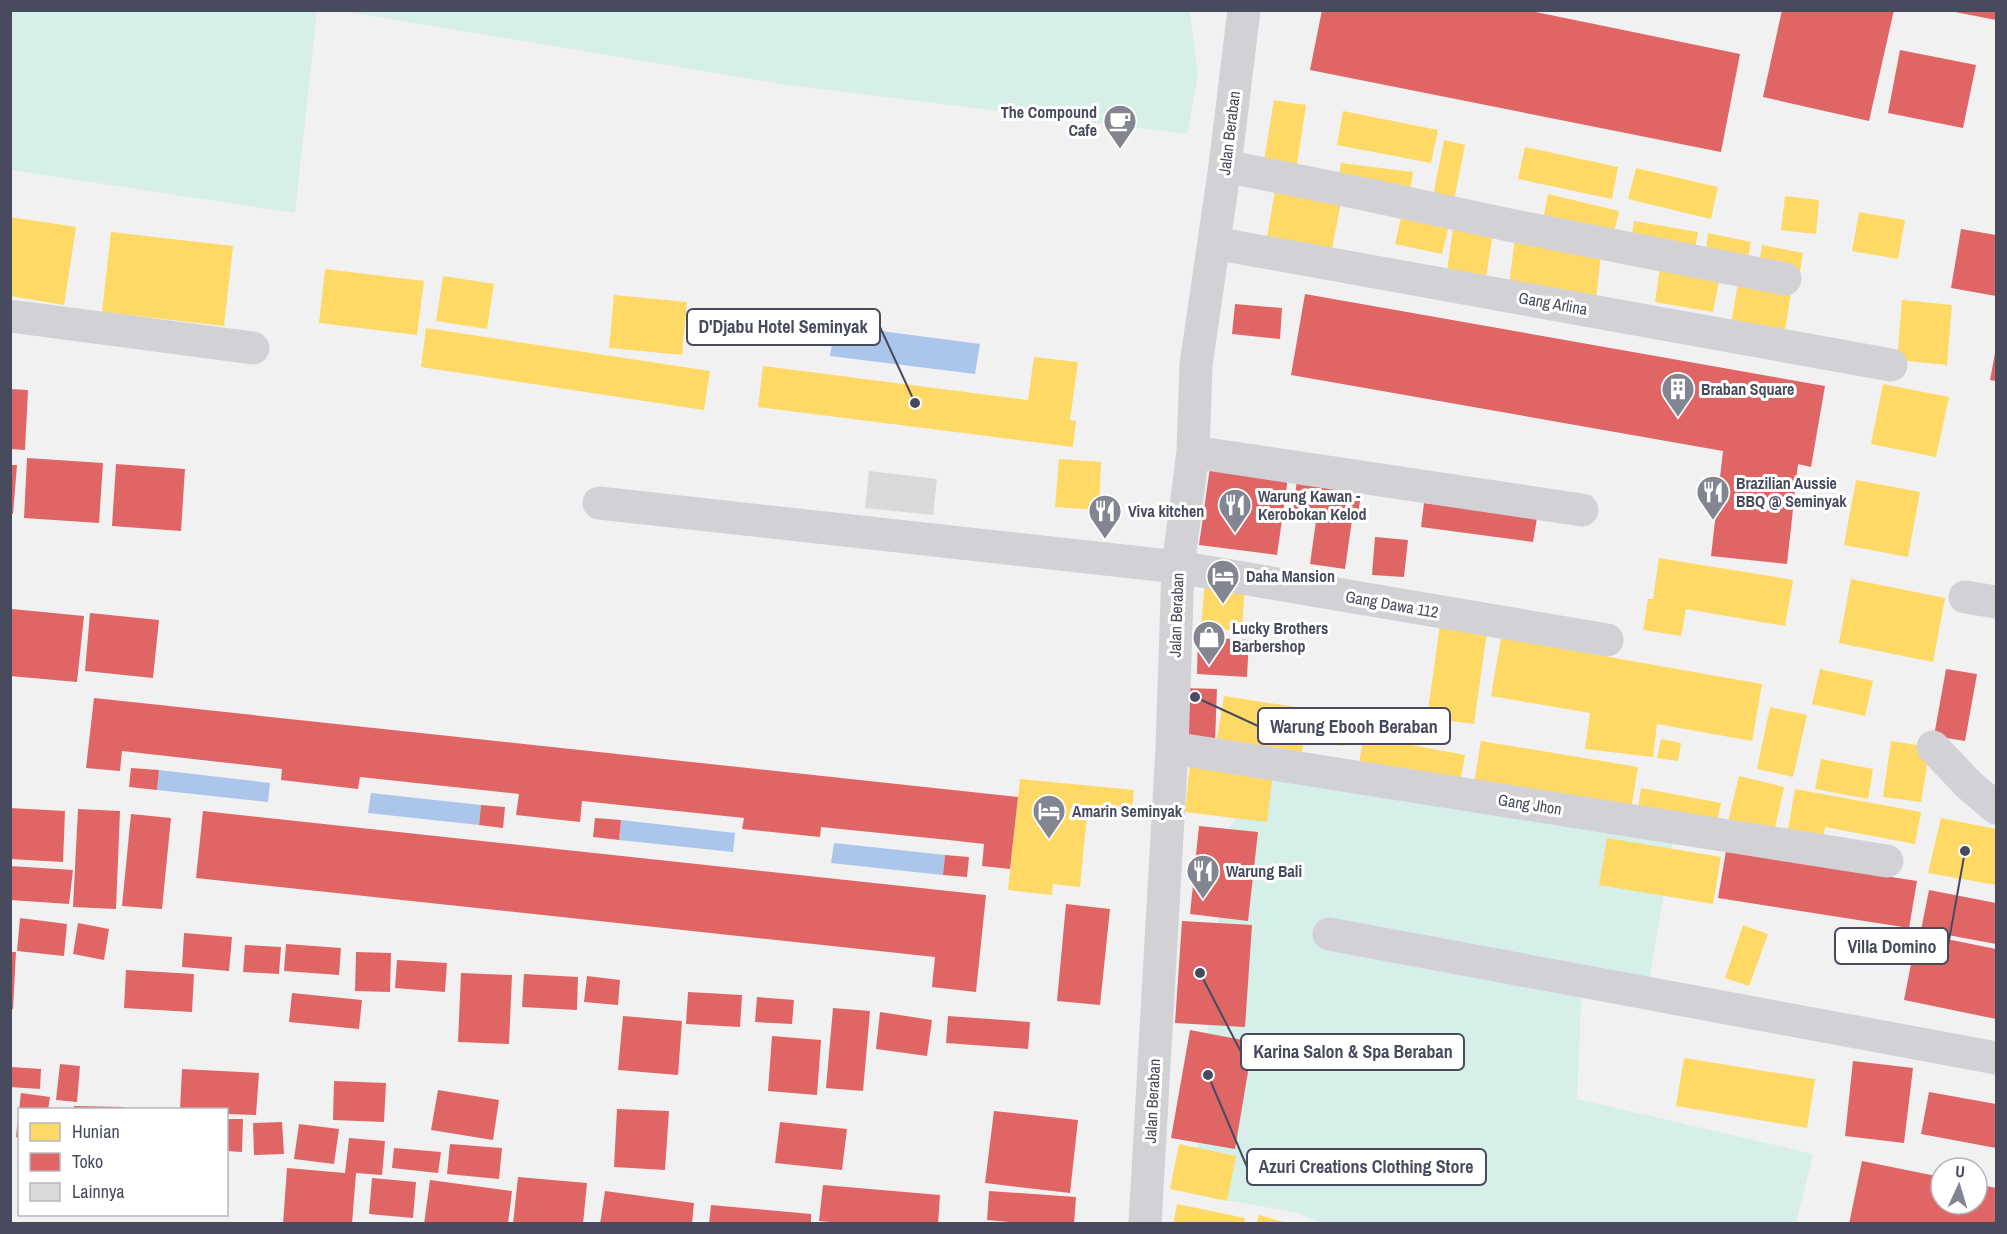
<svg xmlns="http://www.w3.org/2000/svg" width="2007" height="1234" font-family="'Archivo Narrow',sans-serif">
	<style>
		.green { fill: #d6efe9 }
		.water { fill: #acc6eb }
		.homes { fill: #ffd966 }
		.shops { fill: #e06666 }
		.building { fill: #d9d9db }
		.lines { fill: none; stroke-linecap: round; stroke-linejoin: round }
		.minor { stroke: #d2d2d6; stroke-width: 33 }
		.labels { text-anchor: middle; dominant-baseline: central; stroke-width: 6; stroke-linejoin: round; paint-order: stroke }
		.poi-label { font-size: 16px; font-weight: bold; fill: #484b5d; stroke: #fff; text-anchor: start }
		.street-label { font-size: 16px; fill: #484b5d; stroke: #fff }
		.leader { fill: none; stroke: #484b5d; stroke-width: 2 }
		.callout-dot { fill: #484b5d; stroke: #fff; stroke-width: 2 }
		.callout { fill: #fff; stroke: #484b5d; stroke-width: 2 }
		.callout-label { font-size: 18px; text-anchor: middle; font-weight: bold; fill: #484b5d }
	</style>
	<rect width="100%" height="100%" fill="#f1f1f1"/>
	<!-- green -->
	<path class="green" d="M10 11H317L295 213 11 170Z
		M342 11H1190L1198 76 1187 134 781 84Z
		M1262 753 1675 830 1647 992 1582 980 1577 1099 1813 1154 1796 1223 1323 1224 1298 1213 1193 1194 1226 831 1254 798Z"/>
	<!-- water -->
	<path class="water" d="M835 325 980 344 975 374 830 356Z
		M159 770 270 783 268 802 157 790Z
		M371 793 481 805 479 825 368 813Z
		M621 820 735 833 733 852 619 840Z
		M834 843 945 855 943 875 831 863Z"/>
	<!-- homes -->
	<path class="homes" d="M1274 100 1306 105 1297 165 1264 160Z
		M1343 111 1438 130 1431 163 1337 145Z
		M1444 140 1465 145 1453 205 1432 201Z
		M1525 147 1618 167 1612 199 1518 179Z
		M1341 163 1413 172 1410 193 1338 183Z
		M1636 168 1718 187 1711 219 1628 199Z
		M1276 185 1342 196 1330 260 1265 248Z
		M1548 194 1619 211 1612 241 1542 225Z
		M1785 196 1819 200 1816 234 1781 230Z
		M1859 212 1905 220 1898 259 1852 251Z
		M10 217 76 227 64 305 10 296Z
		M1401 218 1448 229 1442 254 1395 244Z
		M1454 220 1494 225 1485 284 1446 278Z
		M1634 221 1698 232 1694 254 1630 244Z
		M111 232 233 246 224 326 102 312Z
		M1708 233 1751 242 1747 263 1705 255Z
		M1515 236 1602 247 1596 298 1509 287Z
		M1762 245 1803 253 1799 277 1758 271Z
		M1660 267 1720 276 1713 312 1655 302Z
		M325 269 424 281 417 335 319 323Z
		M443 276 494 284 487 329 436 321Z
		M1739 277 1792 285 1784 338 1730 330Z
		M614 295 687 302 682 355 609 348Z
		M1902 300 1952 305 1947 365 1897 360Z
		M426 328 710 371 704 410 421 367Z
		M1034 357 1078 362 1070 420 1076 421 1073 447 758 407 763 366 1028 400Z
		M1883 384 1949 397 1936 457 1871 444Z
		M1059 459 1101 462 1099 510 1055 507Z
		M1856 480 1920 492 1908 557 1844 545Z
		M1659 558 1793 580 1785 626 1686 609 1681 636 1643 630 1648 599H1653Z
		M1851 579 1945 598 1933 662 1839 643Z
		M1205 580 1245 583 1242 631 1201 628Z
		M1441 617 1488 624 1474 724 1427 718Z
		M1501 638 1762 684 1752 741 1657 724 1653 757 1585 749 1590 713 1491 696Z
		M1820 669 1873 681 1865 716 1812 704Z
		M1224 696 1308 709 1302 752 1217 739Z
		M1770 707 1807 715 1793 777 1757 769Z
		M1315 711 1348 715 1345 746 1312 743Z
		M1364 736 1465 755 1459 787 1358 768Z
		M1661 739 1681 743 1678 761 1657 758Z
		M1481 741 1638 767 1630 815 1473 789Z
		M1891 741 1930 747 1921 802 1883 797Z
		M1821 759 1873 769 1868 799 1815 789Z
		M1190 763 1273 772 1267 822 1185 812Z
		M1739 776 1784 787 1773 837 1727 826Z
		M1020 779 1134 790 1132 810 1088 805 1080 887 1053 884 1052 895 1008 890Z
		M1641 788 1721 803 1716 827 1637 813Z
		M1795 789 1921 812 1915 844 1825 827 1821 847 1786 841Z
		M1941 818 1996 829V885L1928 873Z
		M1607 838 1721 857 1713 904 1599 885Z
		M1743 925 1768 934 1749 986 1725 978Z
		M1684 1058 1815 1079 1807 1128 1676 1106Z
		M1179 1144 1236 1156 1227 1201 1170 1189Z
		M1177 1204 1245 1218 1244 1224H1173Z
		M1259 1215 1287 1223V1224H1256Z"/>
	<!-- shops -->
	<path class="shops" d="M1322 10H1526L1740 54 1721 152 1310 70Z
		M1782 10H1894L1869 121 1763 97Z
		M1956 10H1996V20L1955 12Z
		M1900 50 1976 65 1963 128 1888 113Z
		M1961 229 1996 235V296L1951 288Z
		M1305 294 1825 386 1811 467 1798 464 1787 564 1711 556 1723 451 1291 375Z
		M1235 304 1282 308 1280 339 1232 334Z
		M1995 353H1996V381L1990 380Z
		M10 389 28 390 25 450 10 449Z
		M27 458 103 463 99 523 24 518Z
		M116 464 185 469 181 531 112 526Z
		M10 465H17L13 514H10Z
		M1210 467 1288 478 1277 555 1199 545Z
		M1297 480 1362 489 1357 520H1352L1345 569 1310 564 1317 514 1293 510Z
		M1424 503 1537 518 1533 542 1421 527Z
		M1375 537 1408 540 1404 577 1372 575Z
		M12 609 84 616 77 682 10 676Z
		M90 613 159 620 153 678 85 671Z
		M1198 637 1249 640 1247 677 1197 674Z
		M1946 669 1977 674 1965 741 1934 736Z
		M1183 688 1217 689 1215 742 1181 740Z
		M94 698 1018 797 1010 869 982 866 984 844 949 840 821 827 820 837 742 829 744 818 582 801 580 822 516 815 519 794 360 777 358 789 281 780 282 769 122 751 120 771 86 768Z
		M131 768 159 770 157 790 129 787Z
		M481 805 505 807 503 828 479 825Z
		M10 808 65 811 63 862 10 859Z
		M78 809 120 811 116 909 73 907Z
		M203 811 986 895 976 992 932 987 935 957 196 878Z
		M131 814 171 818 162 909 122 906Z
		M595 818 621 820 619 840 593 837Z
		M1199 826 1258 832 1248 921 1190 914Z
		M1726 851 1917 881 1909 928 1718 898Z
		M945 855 969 857 967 877 943 875Z
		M10 866 73 870 69 904 10 900Z
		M1929 890 1996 903V944L1921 930Z
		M1066 904 1110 909 1100 1005 1057 1001Z
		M20 918 67 924 64 956 17 951Z
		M1182 921 1252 925 1245 1027 1175 1023Z
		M78 923 109 929 104 960 73 954Z
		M184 933 232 937 229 971 182 967Z
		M1917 933 1996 949V1019L1904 1000Z
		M286 944 341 948 339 975 284 971Z
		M245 945 281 947 279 974 243 972Z
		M10 952H16L13 1009H10Z
		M356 952 391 953 390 992 355 991Z
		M397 960 447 963 445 992 395 988Z
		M126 970 194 974 192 1012 124 1008Z
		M461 973 512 975 509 1044 458 1042Z
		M524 974 578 977 577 1010 522 1007Z
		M587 976 620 980 618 1005 584 1002Z
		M688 992 742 995 740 1027 686 1024Z
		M292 993 362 1000 359 1029 289 1022Z
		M757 997 794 1000 792 1024 755 1022Z
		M833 1008 870 1011 863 1091 826 1088Z
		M880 1012 932 1020 927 1056 876 1049Z
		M623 1016 682 1021 678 1075 618 1070Z
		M948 1016 1030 1022 1028 1049 946 1043Z
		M1190 1030 1253 1042 1235 1149 1171 1138Z
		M772 1036 821 1040 817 1095 768 1091Z
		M1853 1061 1913 1068 1904 1143 1845 1136Z
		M60 1064 80 1066 77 1102 56 1100Z
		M11 1067 41 1069 40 1089 10 1087Z
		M182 1069 259 1073 256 1115 226 1114V1110H180Z
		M334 1081 386 1083 384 1122 333 1120Z
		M438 1090 499 1100 493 1140 431 1130Z
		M1929 1092 1996 1104V1148L1921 1134Z
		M21 1093 50 1097 48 1110H19Z
		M74 1106 124 1107V1110H74Z
		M617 1109 669 1111 665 1170 614 1167Z
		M994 1111 1078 1120 1070 1193 985 1183Z
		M18 1117H20V1138L16 1137Z
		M226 1119H243L242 1152 226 1151Z
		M282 1122 284 1154 254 1155 253 1123Z
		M780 1122 847 1129 842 1170 775 1163Z
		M299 1124 339 1129 334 1164 294 1159Z
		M349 1138 385 1141 382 1175 356 1173 352 1224H283L287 1168 345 1173Z
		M450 1144 502 1148 499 1179 447 1174Z
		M394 1148 441 1152 438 1173 392 1168Z
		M1862 1161 1941 1177V1204H1977V1184L1996 1188V1224H1849Z
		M518 1177 587 1183 583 1224H513Z
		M372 1178 416 1182 413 1218 369 1214Z
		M430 1180 512 1191 508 1224H424Z
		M823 1185 940 1195 938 1224H852L819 1221Z
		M605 1191 694 1203 692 1224H600Z
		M989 1191 1076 1197 1074 1224H1031L987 1220Z
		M711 1205 811 1214V1224H709Z"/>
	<!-- building -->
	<path class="building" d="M869 471 937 479 933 515 865 508Z"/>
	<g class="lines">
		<!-- minor -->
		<path class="minor" d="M1225 166 1364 194 1509 225 1785 279
			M1214 243 1891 365
			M10 316 253 348
			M1193 452 1582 510
			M599 503 1178 567 1607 640
			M1965 597 1996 602
			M1933 747 1968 784 1996 808
			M1172 748 1887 861
			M1329 934 1996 1058
			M1145 1224 1172 748 1178 567 1193 452 1196 365 1225 166 1244 10"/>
	</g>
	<!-- icons -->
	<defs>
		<g id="cafe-pin" transform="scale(1.725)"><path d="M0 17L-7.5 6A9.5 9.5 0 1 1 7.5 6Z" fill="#838591" stroke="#fff"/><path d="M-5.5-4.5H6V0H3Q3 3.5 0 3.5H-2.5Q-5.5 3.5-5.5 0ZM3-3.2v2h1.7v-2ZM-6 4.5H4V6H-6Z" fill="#fff"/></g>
		<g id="building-pin" transform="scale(1.725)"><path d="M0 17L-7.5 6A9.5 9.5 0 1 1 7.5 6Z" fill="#838591" stroke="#fff"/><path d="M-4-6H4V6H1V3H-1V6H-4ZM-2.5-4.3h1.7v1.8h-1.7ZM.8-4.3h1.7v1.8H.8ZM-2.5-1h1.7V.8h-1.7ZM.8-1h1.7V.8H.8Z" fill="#fff"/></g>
		<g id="restaurant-pin" transform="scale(1.725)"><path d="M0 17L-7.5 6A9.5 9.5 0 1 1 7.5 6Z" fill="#838591" stroke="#fff"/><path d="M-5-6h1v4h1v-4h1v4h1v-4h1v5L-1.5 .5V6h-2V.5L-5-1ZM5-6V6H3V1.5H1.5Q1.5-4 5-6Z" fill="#fff"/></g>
		<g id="hotel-pin" transform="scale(1.725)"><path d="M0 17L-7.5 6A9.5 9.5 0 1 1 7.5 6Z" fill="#838591" stroke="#fff"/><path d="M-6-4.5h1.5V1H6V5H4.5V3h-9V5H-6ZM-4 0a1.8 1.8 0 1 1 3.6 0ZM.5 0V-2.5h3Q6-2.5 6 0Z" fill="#fff"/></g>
		<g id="shop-pin" transform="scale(1.725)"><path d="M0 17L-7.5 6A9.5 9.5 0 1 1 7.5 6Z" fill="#838591" stroke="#fff"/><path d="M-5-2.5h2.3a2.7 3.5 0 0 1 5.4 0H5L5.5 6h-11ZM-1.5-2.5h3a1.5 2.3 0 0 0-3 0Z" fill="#fff"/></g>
	</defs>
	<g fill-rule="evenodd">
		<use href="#cafe-pin" x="1120" y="121"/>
		<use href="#building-pin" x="1678" y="389"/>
		<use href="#restaurant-pin" x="1713" y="492"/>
		<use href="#restaurant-pin" x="1235" y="505"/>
		<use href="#restaurant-pin" x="1105" y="511"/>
		<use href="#hotel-pin" x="1223" y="576"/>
		<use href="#shop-pin" x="1209" y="637"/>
		<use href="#hotel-pin" x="1049" y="811"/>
		<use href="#restaurant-pin" x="1203" y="871"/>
	</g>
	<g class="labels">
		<!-- poi labels -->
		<g class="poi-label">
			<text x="1097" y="112" text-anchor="end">The Compound<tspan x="1097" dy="18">Cafe</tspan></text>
			<text x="1701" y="389">Braban Square</text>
			<text x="1736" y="483">Brazilian Aussie<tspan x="1736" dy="18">BBQ @ Seminyak</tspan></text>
			<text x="1258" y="496">Warung Kawan -<tspan x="1258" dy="18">Kerobokan Kelod</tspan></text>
			<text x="1128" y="511">Viva kitchen</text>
			<text x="1246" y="576">Daha Mansion</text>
			<text x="1232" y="628">Lucky Brothers<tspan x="1232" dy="18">Barbershop</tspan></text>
			<text x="1072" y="811">Amarin Seminyak</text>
			<text x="1226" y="871">Warung Bali</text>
		</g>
		<!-- street labels -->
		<g class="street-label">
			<text transform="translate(1229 133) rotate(-83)">Jalan Beraban</text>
			<text transform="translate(1553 303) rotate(10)">Gang Arlina</text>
			<text transform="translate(1392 604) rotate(10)">Gang Dawa 112</text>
			<text transform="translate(1176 615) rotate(-88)">Jalan Beraban</text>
			<text transform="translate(1530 804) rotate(9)">Gang Jhon</text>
			<text transform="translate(1152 1101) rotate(-87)">Jalan Beraban</text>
		</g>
	</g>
	<!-- callouts -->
	<path class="leader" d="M915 403L880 327M1195 697L1258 726M1965 851L1948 946M1200 973L1241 1052M1208 1075L1247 1167"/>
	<g class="callout-dot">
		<circle cx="915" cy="403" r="6"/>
		<circle cx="1195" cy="697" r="6"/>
		<circle cx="1965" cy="851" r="6"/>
		<circle cx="1200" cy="973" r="6"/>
		<circle cx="1208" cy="1075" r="6"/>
	</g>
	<g class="callout">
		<rect x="687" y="309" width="193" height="36" rx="6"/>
		<rect x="1258" y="708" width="192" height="36" rx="6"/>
		<rect x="1835" y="928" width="113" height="36" rx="6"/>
		<rect x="1241" y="1034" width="223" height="36" rx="6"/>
		<rect x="1247" y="1149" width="239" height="36" rx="6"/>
	</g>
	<g class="callout-label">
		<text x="783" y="333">D'Djabu Hotel Seminyak</text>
		<text x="1354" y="733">Warung Ebooh Beraban</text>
		<text x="1892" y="953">Villa Domino</text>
		<text x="1353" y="1058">Karina Salon &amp; Spa Beraban</text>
		<text x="1366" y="1173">Azuri Creations Clothing Store</text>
	</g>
	<!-- border -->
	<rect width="2007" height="1234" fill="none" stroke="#484b5d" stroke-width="24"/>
	<!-- legend -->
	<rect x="18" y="1108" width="210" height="108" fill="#ffffff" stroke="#b6b7be" stroke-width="1.5"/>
	<rect x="30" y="1123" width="30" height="18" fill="#ffd966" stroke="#b6b7be" stroke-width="1.5"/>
	<text x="72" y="1138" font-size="18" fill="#484b5d">Hunian</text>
	<rect x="30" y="1153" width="30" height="18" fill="#e06666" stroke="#b6b7be" stroke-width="1.5"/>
	<text x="72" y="1168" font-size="18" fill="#484b5d">Toko</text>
	<rect x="30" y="1183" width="30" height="18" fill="#d9d9db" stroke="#b6b7be" stroke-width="1.5"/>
	<text x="72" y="1198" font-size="18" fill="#484b5d">Lainnya</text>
	<!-- north arrow -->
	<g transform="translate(1959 1186) rotate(4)"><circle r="28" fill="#ffffff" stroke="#b6b7be" stroke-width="1.5"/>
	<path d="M0-4.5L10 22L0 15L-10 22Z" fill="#838591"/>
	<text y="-9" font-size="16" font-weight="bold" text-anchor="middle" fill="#484b5d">U</text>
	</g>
</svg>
